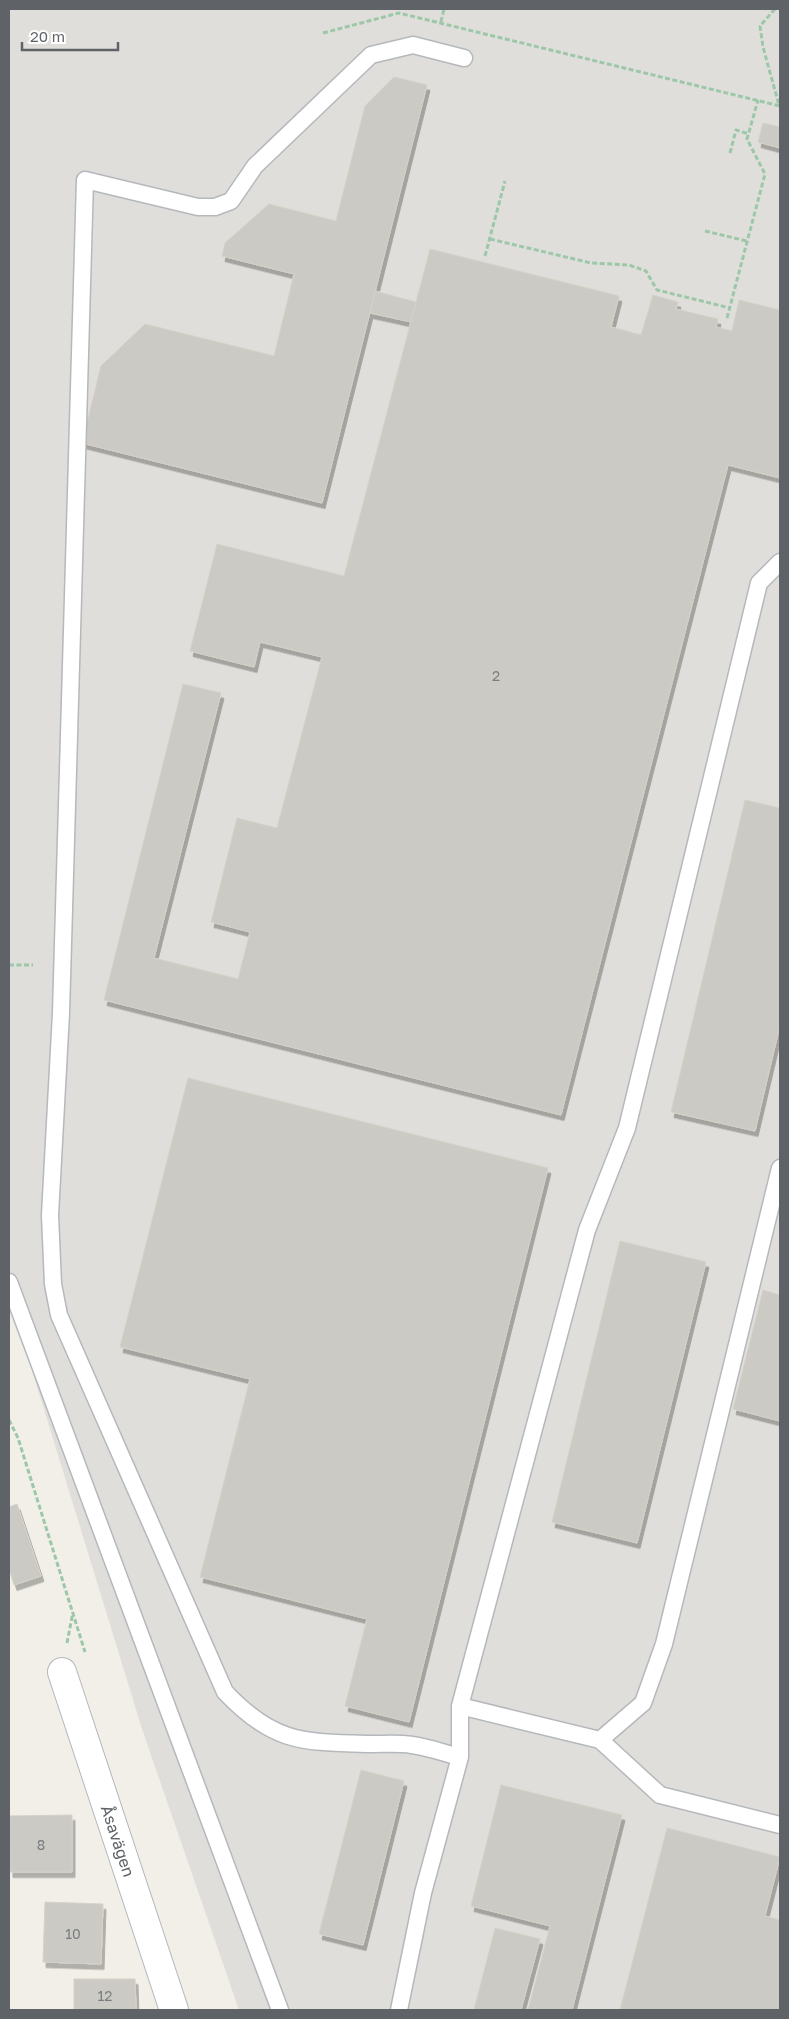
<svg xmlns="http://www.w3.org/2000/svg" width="789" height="2019" font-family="'Golos Text',sans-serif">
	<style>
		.industrial { fill: #e0deda }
		.building { fill: #cccac5; stroke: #d6d1c6; filter: url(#shadow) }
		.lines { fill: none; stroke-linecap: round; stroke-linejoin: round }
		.service-casing { stroke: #b5b8bc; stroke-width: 19 }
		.minor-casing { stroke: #b5b8bc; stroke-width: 30 }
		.path { stroke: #9cc7a9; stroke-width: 3; stroke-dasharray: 5 2.5; stroke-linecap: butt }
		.service { stroke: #fff; stroke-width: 16 }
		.minor { stroke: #fff; stroke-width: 28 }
		.labels { text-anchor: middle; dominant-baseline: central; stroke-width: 4; stroke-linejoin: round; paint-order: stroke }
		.number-label { font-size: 14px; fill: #7a7d7f }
		.street-label { font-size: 16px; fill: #5f6368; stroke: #fff }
	</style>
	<defs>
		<filter id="shadow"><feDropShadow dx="3" dy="5.5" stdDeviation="0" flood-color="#0004"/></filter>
	</defs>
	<rect width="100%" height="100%" fill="#f1efe8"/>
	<!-- industrial -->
	<path class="industrial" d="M9 9H780V2010H239L142 1729 9 1295Z"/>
	<!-- building -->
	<path class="building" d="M394 77 427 85 322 503 82 443 101 366 145 324 274 356 294 274 222 256 225 243 269 204 336 221 365 106Z
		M763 123 780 127V148L758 142Z
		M430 249 619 296 611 327 641 335 653 295 678 302 676 309 718 319 716 327 732 331 739 300 780 310V478L728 465 561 1115 104 1000 183 684 221 693 154 958 238 979 250 932 211 922 237 818 277 828 322 657 260 642 254 667 190 651 217 544 344 576Z
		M375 291 416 302 411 322 370 313Z
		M745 800 780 808V1025L755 1131 671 1112Z
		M188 1078 548 1168 409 1722 345 1706 367 1619 200 1577 250 1379 120 1347Z
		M620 1241 706 1262 637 1543 552 1522Z
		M763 1290 780 1295V1421L733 1409Z
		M17 1504 41 1576 14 1585 9 1568V1507Z
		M361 1770 404 1781 363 1945 319 1934Z
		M501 1785 622 1815 572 2010H528L550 1926 471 1906Z
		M72 1815V1872H10L9 1816Z
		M667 1828 780 1857 765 1916 780 1920V2010H620Z
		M45 1902 103 1904 101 1964 43 1962Z
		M495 1928 540 1939 521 2010H474Z
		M74 1979H135L136 2010H74Z"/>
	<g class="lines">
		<!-- service casing -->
		<g class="service-casing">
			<path id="service" d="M464 58 413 45 371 55 255 166 231 201 215 207H198L85 180 61 1013 50 1215 53 1284 59 1315 225 1692C275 1745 305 1742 373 1744 386 1744 399 1743 412 1745 428 1747 444 1753 460 1757V1706L587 1230 627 1128 759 583 780 562
				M9 1282 280 2010
				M460 1706 600 1740 643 1703 664 1644 780 1168
				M600 1740 660 1795 780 1825
				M399 2010 423 1893 460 1757"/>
		</g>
		<!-- minor casing -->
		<g class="minor-casing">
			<g id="minor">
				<path id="s1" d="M62 1672 174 2010"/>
			</g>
		</g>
		<!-- path -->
		<path class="path" d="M775 9 760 26 763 47 779 105
			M441 22 444 9
			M323 33 399 13 780 106
			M730 153 736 130 749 134
			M705 231 747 241
			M490 239 591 263 629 265 646 271 657 290 730 308
			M485 256 505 181
			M727 318 765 174 747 139 758 100
			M9 965H33
			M9 1420 18 1438 85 1652
			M67 1643 73 1612"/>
		<!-- service -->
		<use href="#service" class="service"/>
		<!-- minor -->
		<use href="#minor" class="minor"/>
	</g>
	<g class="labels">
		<!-- number labels -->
		<g class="number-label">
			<text x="496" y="675">2</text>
			<text x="41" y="1844">8</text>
			<text x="73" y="1933">10</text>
			<text x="105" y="1995">12</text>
		</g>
		<!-- street labels -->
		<g class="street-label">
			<text stroke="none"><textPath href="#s1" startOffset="178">Åsavägen</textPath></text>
		</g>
	</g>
	<!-- border -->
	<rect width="789" height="2019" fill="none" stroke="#5f6368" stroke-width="20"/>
	<!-- scale -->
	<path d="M22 42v8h96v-8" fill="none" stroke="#5f6368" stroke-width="2.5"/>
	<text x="30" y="42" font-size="15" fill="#5f6368" stroke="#ffffff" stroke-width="4" paint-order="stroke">20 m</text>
</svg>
